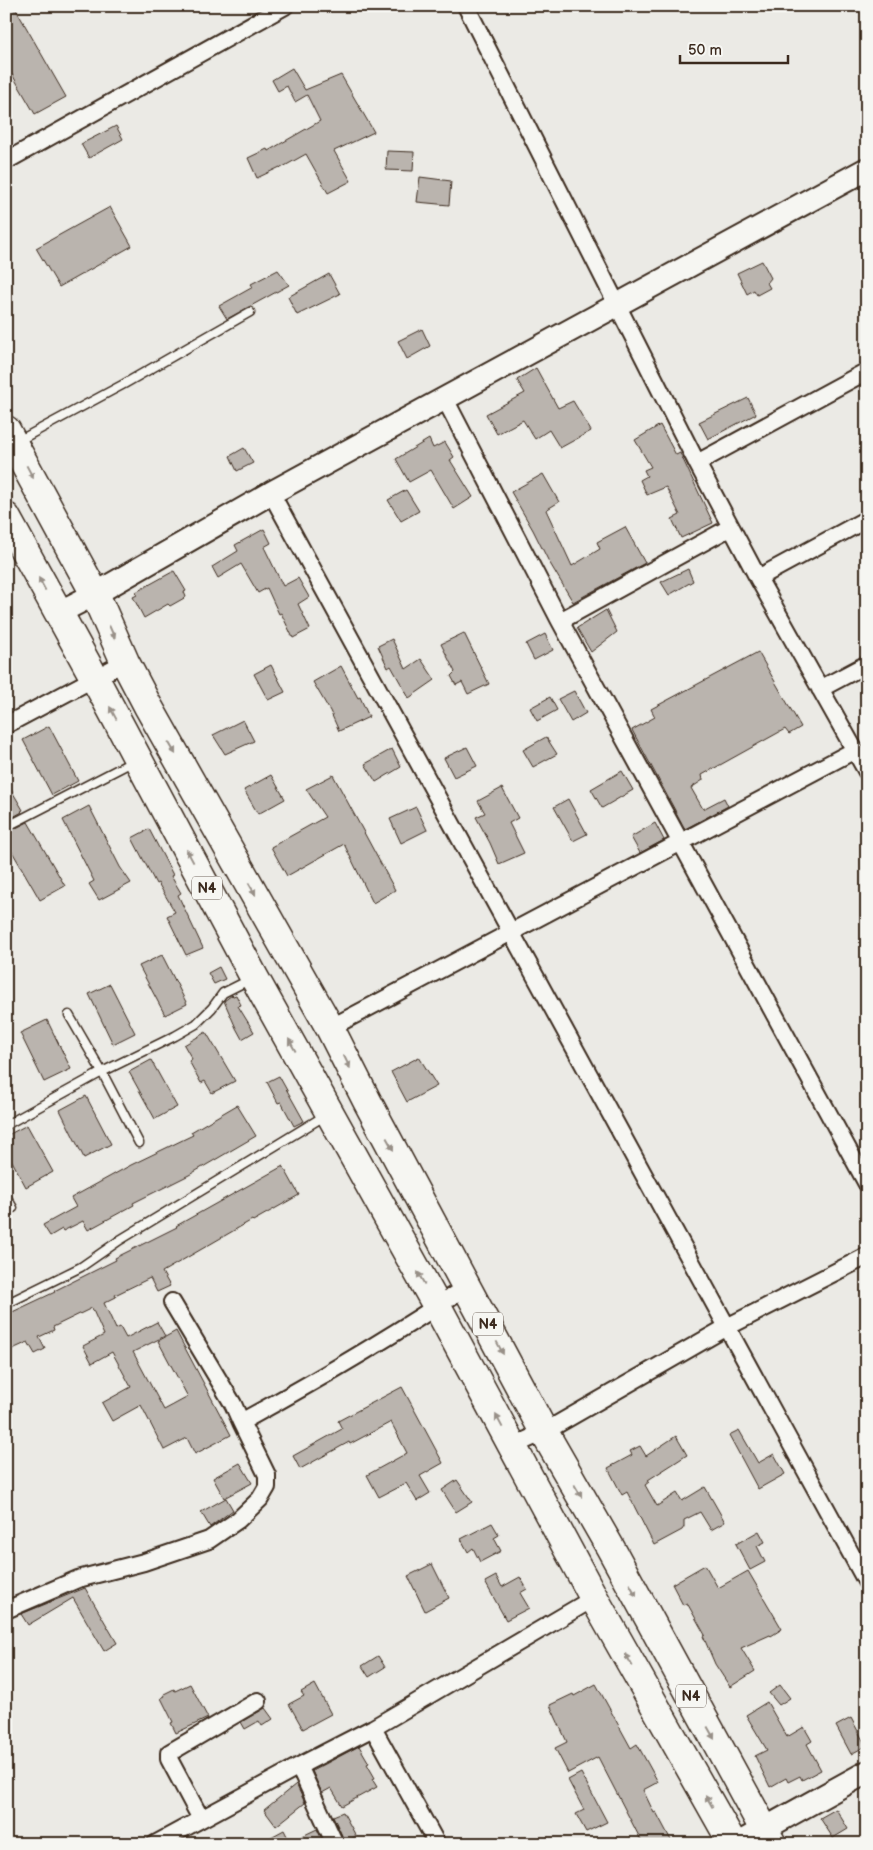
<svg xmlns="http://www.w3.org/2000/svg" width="873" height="1850" font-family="'Balsamiq Sans',sans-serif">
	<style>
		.building { fill: #bab4ae; stroke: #3b2a1e }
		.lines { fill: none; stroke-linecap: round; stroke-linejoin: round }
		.lane-casing { stroke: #3b2a1e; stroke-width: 11 }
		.street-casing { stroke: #3b2a1e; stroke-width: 20 }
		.secondary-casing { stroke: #3b2a1e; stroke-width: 26 }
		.highway-casing { stroke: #3b2a1e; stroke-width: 31 }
		.lane { stroke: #f6f6f2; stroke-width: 8 }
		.street { stroke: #f6f6f2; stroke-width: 16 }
		.secondary { stroke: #f6f6f2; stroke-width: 22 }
		.highway { stroke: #f6f6f2; stroke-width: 28 }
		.oneway { fill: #989088 }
		.labels { text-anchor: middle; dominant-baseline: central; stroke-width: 4.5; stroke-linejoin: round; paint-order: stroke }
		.shield { fill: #f6f6f2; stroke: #73675e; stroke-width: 1 }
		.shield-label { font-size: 14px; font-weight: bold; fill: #3b2a1e }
	</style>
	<rect width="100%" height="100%" fill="#ebeae5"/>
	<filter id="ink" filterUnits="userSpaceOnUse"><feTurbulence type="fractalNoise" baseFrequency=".02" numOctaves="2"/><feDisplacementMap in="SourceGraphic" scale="10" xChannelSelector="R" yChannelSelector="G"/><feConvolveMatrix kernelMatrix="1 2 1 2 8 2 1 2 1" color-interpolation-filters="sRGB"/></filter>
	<g filter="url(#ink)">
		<!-- building -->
		<path class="building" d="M6 6H14L66 97 35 114 6 64Z
			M292 68 305 90 341 75 374 132 334 151 351 181 328 193 306 154 281 168 280 167 257 178 248 158 267 149 268 151 320 121 307 95 295 102 287 86 278 91 272 80Z
			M116 126 123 139 89 158 81 144Z
			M387 151 414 152 413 171 386 170Z
			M420 177 451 181 449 205 417 202Z
			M110 207 132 246 59 287 36 248Z
			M762 261 771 278 767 283 770 288 757 295 754 290 747 294 737 273Z
			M278 270 289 285 227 319 219 306 253 287 251 284Z
			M329 274 340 294 297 315 288 297Z
			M422 329 430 346 407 359 398 341Z
			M536 368 558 408 573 401 591 431 560 448 549 430 535 439 523 420 497 434 486 414 525 393 517 380Z
			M748 398 756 414 708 439 699 422Z
			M660 425 676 455 680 453 713 523 681 538 672 519 680 515 666 487 647 495 640 480 647 476 644 470 651 467 635 440Z
			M429 439 433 448 445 442 454 457 450 460 473 497 454 509 431 470 409 482 396 459Z
			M244 448 253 463 237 471 230 456Z
			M543 474 559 502 546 510 572 566 600 549 597 542 625 527 645 563 573 602 548 560 533 530 511 492Z
			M406 490 419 511 401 521 388 500Z
			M264 529 271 543 264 547 283 586 298 578 309 597 298 604 310 629 293 638 281 613 279 614 267 588 258 593 241 564 218 578 212 567 238 551 235 545Z
			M688 569 693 581 669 595 661 582Z
			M174 571 186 591 184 592 186 597 170 606 168 604 144 618 133 597 137 595 136 592Z
			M606 610 617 632 591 652 577 628Z
			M464 633 489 684 468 694 462 682 456 685 451 676 455 672 441 644Z
			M545 634 553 650 534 660 526 644Z
			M392 639 406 669 421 659 435 680 409 698 391 666 388 668 378 646Z
			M758 652 801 727 789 734 785 729 702 775 703 780 691 788 703 809 724 798 728 806 685 829 632 730 655 717 651 709Z
			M271 665 285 692 268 700 254 674Z
			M341 666 358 698 360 697 369 717 339 731 330 711 313 682Z
			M574 691 586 713 571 722 558 699Z
			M550 697 557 710 537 721 530 708Z
			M243 720 254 741 225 754 213 735Z
			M49 726 78 781 52 795 23 740Z
			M546 737 557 754 533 767 523 750Z
			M467 747 477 766 454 777 444 758Z
			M392 749 401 767 376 782 365 764Z
			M622 771 633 790 602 808 591 789Z
			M271 775 285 799 258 814 244 790Z
			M333 775 395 890 373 903 344 844 287 876 271 847 325 817 306 789Z
			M6 781 23 810 21 811 22 812 6 821Z
			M502 788 518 818 509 823 524 853 499 864 490 843 476 817 485 813 478 801Z
			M568 799 587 834 573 841 554 807Z
			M89 806 120 867 131 883 99 900 89 884 94 881 63 820Z
			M416 807 427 830 401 843 390 819Z
			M28 822 65 886 40 900 6 841V833Z
			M655 823 664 840 640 853 631 837Z
			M149 829 173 875 171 876 181 893 178 895 203 948 186 955 167 916 175 912 158 883 156 884 132 838Z
			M162 955 187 1004 165 1015 139 966Z
			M219 967 225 979 214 984 208 973Z
			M110 984 135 1033 113 1044 89 994Z
			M232 995 233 996 236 995 241 1005 238 1006 254 1032 242 1039 236 1028 224 1001Z
			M47 1020 71 1069 44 1082 20 1033Z
			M206 1032 235 1081 212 1093 205 1081 201 1083 189 1061 192 1059 184 1045Z
			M419 1057 437 1086 407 1102 391 1072Z
			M151 1060 177 1107 155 1119 129 1072Z
			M279 1076 304 1121 294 1126 281 1102 278 1103 267 1082Z
			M86 1096 111 1144 84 1158 60 1110Z
			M237 1105 256 1136 189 1175 133 1203 134 1205 88 1230 83 1221 63 1231 62 1229 50 1236 43 1225 76 1207 71 1198 131 1165 193 1135 191 1132Z
			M27 1125 53 1172 26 1187 6 1150V1136Z
			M283 1166 299 1195 253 1221 252 1220 162 1272 170 1286 157 1292 150 1278 115 1295 116 1297 104 1303 116 1329 120 1327 126 1338 157 1322 165 1336 133 1352 164 1410 188 1397 158 1341 176 1331 231 1435 195 1454 187 1438 164 1450 141 1405 112 1421 102 1403 131 1387 112 1352 92 1363 83 1346 104 1335 92 1308 53 1327 54 1330 39 1337 45 1349 35 1354 28 1342 6 1352V1315L55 1292 54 1291 116 1260 115 1258 177 1227 176 1226Z
			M402 1387 443 1463 420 1476 430 1493 417 1501 406 1483 379 1497 367 1475 407 1453 391 1422 350 1444 349 1442 300 1469 293 1456 342 1429 338 1421Z
			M739 1430 758 1463 774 1454 785 1474 758 1489 729 1435Z
			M676 1436 687 1455 648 1480 649 1482 645 1485 657 1506 677 1493 682 1501 705 1487 725 1522 711 1530 700 1512 684 1520V1527L682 1530 654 1545 627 1492 622 1495 608 1468 632 1455 630 1451 640 1446 646 1456Z
			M240 1463 252 1483 224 1498 213 1478Z
			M457 1480 472 1502 456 1512 442 1490Z
			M226 1498 233 1510 210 1527 201 1512Z
			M492 1523 499 1535 494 1538 501 1551 480 1562 473 1548 468 1552 461 1539Z
			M759 1531 765 1542 757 1546 765 1562 750 1570 736 1544Z
			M432 1564 449 1598 425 1611 408 1576Z
			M705 1565 718 1588 748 1571 782 1629 771 1636 770 1635 741 1648 755 1671 730 1687 715 1664 703 1636 705 1635 687 1603 683 1605 672 1584Z
			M496 1576 502 1587 520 1577 527 1589 520 1593 529 1608 506 1620 485 1582Z
			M85 1588 117 1643 104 1651 73 1598 28 1625 21 1614Z
			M378 1656 385 1667 369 1677 362 1666Z
			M190 1684 208 1718 176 1733 171 1723 173 1722 161 1698 165 1696 164 1694 174 1689 175 1691Z
			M315 1684 331 1714 303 1729 289 1704 304 1696 301 1692Z
			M596 1684 631 1748 637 1744 658 1782 643 1790 654 1813 656 1812 673 1844H643L598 1757 568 1773 555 1748 567 1742 550 1705 573 1694 574 1696Z
			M780 1685 790 1698 779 1705 769 1693Z
			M767 1702 787 1737 804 1727 812 1741 807 1744 821 1770 802 1780 800 1776 788 1782 786 1778 770 1787 755 1756 767 1750 746 1715Z
			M265 1708 273 1719 262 1726 259 1721 245 1729 241 1722Z
			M851 1718 866 1746 851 1754 836 1726Z
			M359 1746 369 1763 367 1764 375 1778 372 1779 377 1787 342 1806 331 1788 322 1793 312 1771Z
			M581 1773 607 1822 586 1832 576 1814 584 1810 568 1780Z
			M296 1784 305 1803 276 1826 264 1810Z
			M836 1809 848 1829 833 1838 820 1818Z
			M343 1812 356 1836 345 1842 333 1816Z
			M317 1829 324 1844H258L284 1830 290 1842Z"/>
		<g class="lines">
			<!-- lane casing -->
			<g class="lane-casing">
				<path id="lane" d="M18 441 124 384 250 312
					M6 827 134 761
					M69 1015 102 1072 139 1143
					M6 1125 102 1072 175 1036 196 1024 212 1008 223 993 249 980
					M6 1196 13 1208
					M6 1304 81 1267 120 1240 326 1115"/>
			</g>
			<!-- street casing -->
			<g class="street-casing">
				<path id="street" d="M466 6 697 463 758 578 867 772
					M6 161 285 6
					M445 399 560 621 867 1184
					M697 463 867 371
					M271 493 867 1583
					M758 578 867 519
					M560 621 731 527
					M820 689 867 664
					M6 725 125 662
					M330 1028 855 750
					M172 1302 233 1404 241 1422C318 1380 395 1335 467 1286
					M513 1446 544 1432 727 1327 867 1256
					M6 1610 78 1579 144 1562 209 1540 238 1520 260 1499 267 1487V1475L241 1422
					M373 1728 437 1844
					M299 1766 335 1844
					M201 1819 169 1759V1753L258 1701
					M155 1844 299 1766 373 1728 594 1598"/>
			</g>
			<!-- secondary casing -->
			<g class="secondary-casing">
				<path id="secondary" d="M58 613 95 594 271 493 867 169
					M737 1844 867 1772"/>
			</g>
			<!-- highway casing -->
			<g class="highway-casing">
				<path id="highway" d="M6 430 95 594 125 662 148 706 330 1028 367 1101 544 1432 610 1547 772 1844
					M6 517 100 688 254 977 437 1306 594 1598 733 1844"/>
			</g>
			<!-- lane -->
			<use href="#lane" class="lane"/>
			<!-- street -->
			<use href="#street" class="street"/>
			<!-- secondary -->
			<use href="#secondary" class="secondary"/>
			<!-- highway -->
			<use href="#highway" class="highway"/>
		</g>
		<!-- one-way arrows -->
		<defs><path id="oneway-solid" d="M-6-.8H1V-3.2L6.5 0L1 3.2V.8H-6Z" transform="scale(1.25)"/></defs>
		<g class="oneway">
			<use href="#oneway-solid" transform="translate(30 472) rotate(62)"/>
			<use href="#oneway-solid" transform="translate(42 584) rotate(-118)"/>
			<use href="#oneway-solid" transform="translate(112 632) rotate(66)"/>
			<use href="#oneway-solid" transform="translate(113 713) rotate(-118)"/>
			<use href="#oneway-solid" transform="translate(172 748) rotate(60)"/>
			<use href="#oneway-solid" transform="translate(190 856) rotate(-118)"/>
			<use href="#oneway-solid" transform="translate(252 889) rotate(60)"/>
			<use href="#oneway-solid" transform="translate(292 1045) rotate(-119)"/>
			<use href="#oneway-solid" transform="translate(347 1062) rotate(64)"/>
			<use href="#oneway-solid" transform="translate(390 1144) rotate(61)"/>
			<use href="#oneway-solid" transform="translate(421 1278) rotate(-119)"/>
			<use href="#oneway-solid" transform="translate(500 1348) rotate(62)"/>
			<use href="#oneway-solid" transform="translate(499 1421) rotate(-118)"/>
			<use href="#oneway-solid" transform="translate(578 1491) rotate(60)"/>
			<use href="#oneway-solid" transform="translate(633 1590) rotate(61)"/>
			<use href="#oneway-solid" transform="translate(629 1660) rotate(-119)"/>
			<use href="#oneway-solid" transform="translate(711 1733) rotate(61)"/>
			<use href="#oneway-solid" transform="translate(709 1801) rotate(-119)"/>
		</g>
	</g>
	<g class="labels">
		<!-- shield labels -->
		<g class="shield">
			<rect x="192" y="876.5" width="30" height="23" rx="4"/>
			<rect x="473" y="1312.5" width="30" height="23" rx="4"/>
			<rect x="676" y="1684.5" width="30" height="23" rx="4"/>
		</g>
		<g class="shield-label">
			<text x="207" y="888">N4</text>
			<text x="488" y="1324">N4</text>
			<text x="691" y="1696">N4</text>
		</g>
	</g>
	<!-- margin -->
	<rect width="873" height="1850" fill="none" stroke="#f6f6f2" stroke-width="25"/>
	<rect x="12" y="12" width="848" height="1825" fill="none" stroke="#3b2a1e" stroke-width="2" filter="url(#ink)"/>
	<!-- scale -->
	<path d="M680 55v8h108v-8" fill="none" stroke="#3b2a1e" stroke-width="2.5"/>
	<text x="688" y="55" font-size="15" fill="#3b2a1e" stroke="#f6f6f2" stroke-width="4" paint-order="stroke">50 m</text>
</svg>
